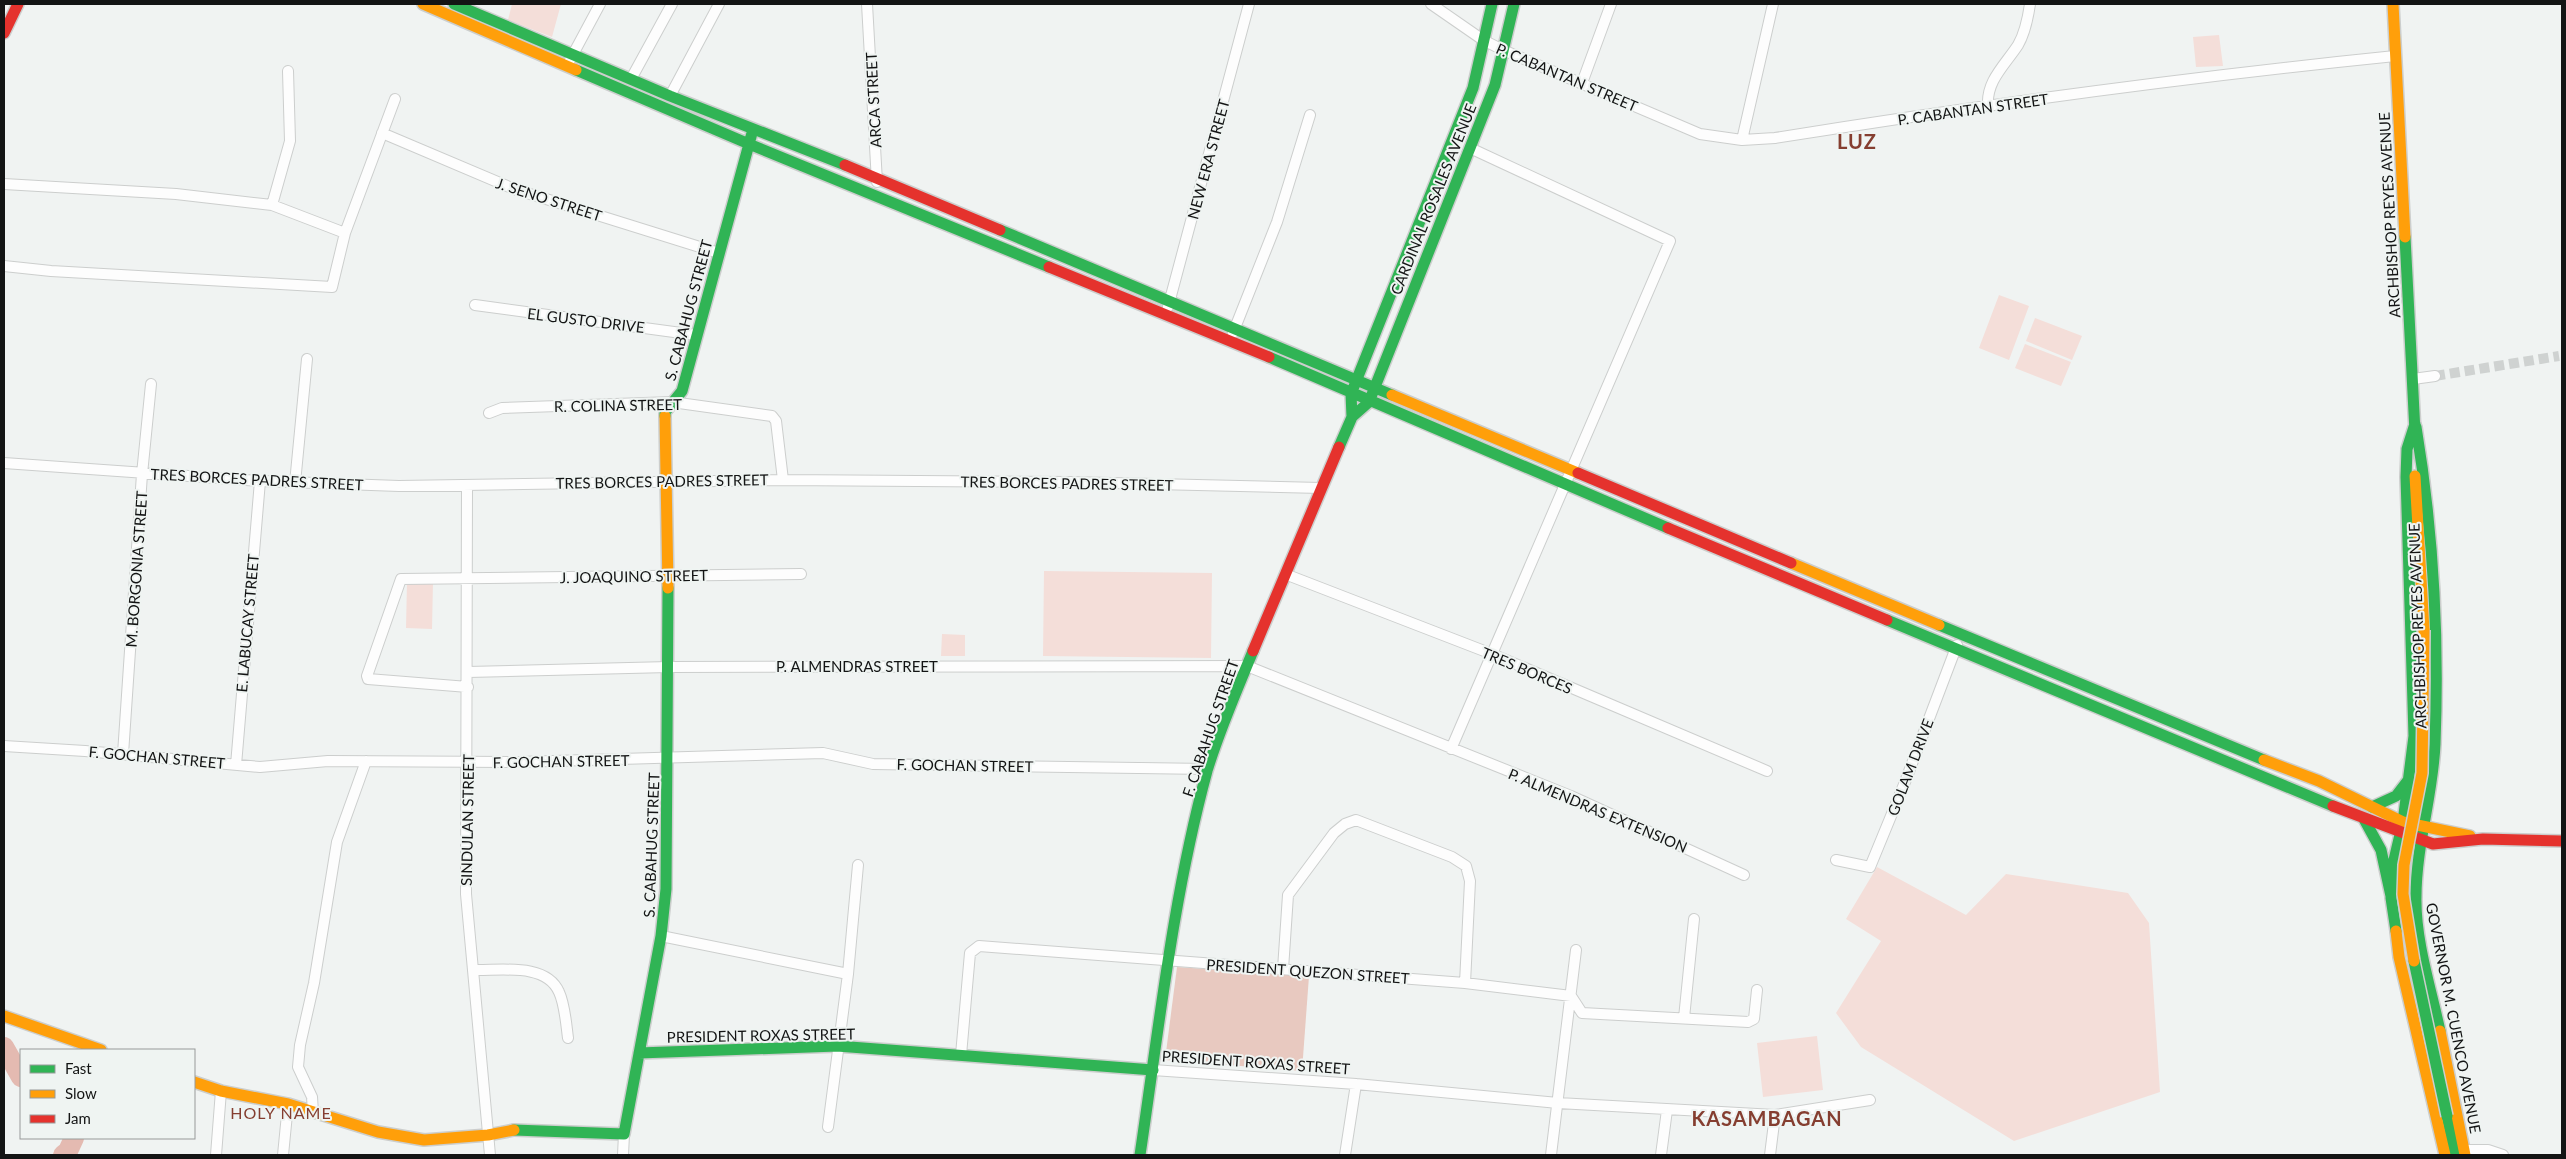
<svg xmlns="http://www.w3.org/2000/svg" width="2566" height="1159" font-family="Lato,sans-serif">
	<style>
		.green { fill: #f4ded9 }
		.forest { fill: #e8c9c0 }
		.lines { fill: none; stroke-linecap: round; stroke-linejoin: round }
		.river { stroke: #e4bab1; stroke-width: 20 }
		.street-tunnel { stroke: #cfd2d1; stroke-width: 10; stroke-dasharray: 10 5; stroke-linecap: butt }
		.street-casing { stroke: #cccecd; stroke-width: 12 }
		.fast-casing { stroke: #cccecd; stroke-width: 14 }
		.slow-casing { stroke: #cccecd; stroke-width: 14 }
		.jam-casing { stroke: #cccecd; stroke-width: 14 }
		.street { stroke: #fdfdfd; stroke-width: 10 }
		.fast { stroke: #30b455; stroke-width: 11 }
		.slow { stroke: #ff9f0a; stroke-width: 11 }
		.jam { stroke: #e5322d; stroke-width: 11 }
		.fast-bridge-casing { stroke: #cccecd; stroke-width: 14; stroke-linecap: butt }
		.slow-bridge-casing { stroke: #cccecd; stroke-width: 14; stroke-linecap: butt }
		.fast-bridge { stroke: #30b455; stroke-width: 11 }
		.slow-bridge { stroke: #ff9f0a; stroke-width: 11 }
		.labels { text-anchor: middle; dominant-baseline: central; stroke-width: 4; stroke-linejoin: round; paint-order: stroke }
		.street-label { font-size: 15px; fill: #131414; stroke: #eff4f2 }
		.neighbourhood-label { font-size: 16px; letter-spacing: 1px; fill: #853e30; stroke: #eff4f2 }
		.district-label { font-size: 20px; font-weight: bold; letter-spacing: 1px; fill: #853e30; stroke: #eff4f2 }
	</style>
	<rect width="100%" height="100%" fill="#f0f3f2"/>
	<!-- green -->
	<path class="green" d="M512 4H561L552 37 508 20Z
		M2219 35 2223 66 2196 67 2193 37Z
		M1999 295 2029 306 2009 360 1979 348Z
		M2035 318 2082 336 2072 360 2026 341Z
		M2025 344 2071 362 2061 386 2015 368Z
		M1044 571 1212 573 1211 658 1043 656Z
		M407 582H433L432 629 406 628Z
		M942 634 965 635V656H941Z
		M1877 867 1966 915 2006 874 2128 893 2149 923 2160 1092 2014 1141 1861 1047 1836 1013 1881 941 1846 919Z
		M1817 1036 1823 1090 1763 1097 1757 1043Z"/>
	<!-- forest -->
	<path class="forest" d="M1177 967 1309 976 1302 1071 1165 1060Z"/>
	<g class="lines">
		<!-- river -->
		<path class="river" d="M4 1047 21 1077
			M63 1155 68 1151 74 1138"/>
		<!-- street-tunnel -->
		<path class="street-tunnel" d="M2435 376 2559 356"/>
		<!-- street casing -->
		<g class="street-casing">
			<path id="street" d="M867 4 877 182
				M1431 4 1483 40 1503 50 1700 134 1742 140 1775 138C1981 105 2188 77 2395 56
				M570 60 600 4
				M631 79 672 4
				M1582 83 1611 4
				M670 96 719 4
				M1988 106C1986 81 2005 65 2018 45 2025 33 2028 18 2030 4
				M382 133 514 189 719 253
				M1742 140 1773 4
				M4 184 176 194 272 205 345 233
				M272 205 290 141 288 71
				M4 266 51 271 332 287 345 233 395 99
				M475 305 696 335
				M1168 307 1249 4
				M1233 333 1277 222 1310 115
				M2413 379 2435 376
				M489 413 502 408 672 402 772 416 776 421 783 480
				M4 463 260 481 399 486 783 480 1069 482 1321 488
				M295 483 307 359
				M467 485 466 894 490 1155
				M1285 574 1492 654 1767 771
				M468 672 669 667 1247 666 1571 796 1744 875
				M468 687 368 679 367 676 401 579 801 574
				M4 746 85 751 260 767 328 761 519 762 823 753 873 764 1208 769
				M1451 749 1670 241 1470 148
				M123 754 142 474 151 384
				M236 765 260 481
				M1836 860 1870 867 1905 782 1957 645
				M661 936 848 974
				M1283 969 1288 895 1334 833 1345 824 1356 820 1452 857 1466 866 1470 881 1465 983
				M473 970C499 971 546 962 559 992 565 1005 566 1023 568 1038
				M1684 1018 1694 919
				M961 1055 970 953 979 946 1465 983 1571 996 1582 1013 1748 1022 1754 1019 1757 990
				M1153 1070 1356 1084 1558 1103 1775 1115 1870 1100
				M313 1112 312 1097 298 1067 300 1045 314 983 337 842 366 761
				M828 1127 848 974 858 865
				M2464 1150H2488L2503 1155
				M216 1155 221 1091
				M283 1155 288 1104
				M623 1155 624 1134
				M1345 1155 1356 1084
				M1551 1155 1576 950
				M1661 1155 1667 1110
				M1770 1155 1775 1115"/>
		</g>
		<!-- fast casing -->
		<g class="fast-casing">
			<path id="fast" d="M454 4 670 96 845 165
				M576 70 749 144 1049 267
				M1000 230 1392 395
				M2405 237 2415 432
				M1269 357 1668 528
				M665 416V412L682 391 752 133
				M1352 417 1351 394 1473 88 1492 4
				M2416 427C2433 529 2439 640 2435 744 2433 795 2416 845 2416 897 2415 940 2431 989 2440 1031
				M1339 447 1352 417 1369 402 1495 85 1514 4
				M1887 620 2333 806
				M1939 625 2264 760
				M2372 807 2396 796 2409 779
				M2364 819 2381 850 2391 896
				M2396 931 2391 898 2394 860 2403 822 2414 736 2406 477 2407 449 2415 424
				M639 1053 837 1046 1153 1070
				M2447 1116 2455 1155
				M514 1130 624 1134 661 936 666 889 668 588
				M1140 1155C1159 1027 1173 896 1207 771 1219 731 1237 690 1253 651"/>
		</g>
		<!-- slow casing -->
		<g class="slow-casing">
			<path id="slow" d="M423 4 576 70
				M2393 4 2405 237
				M1392 395 1578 473
				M665 416 668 588
				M2415 476 2424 630
				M1791 563 1939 625
				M2264 760 2319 781 2403 822 2470 836
				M2396 931 2399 957 2445 1155
				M4 1016 101 1050
				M2440 1031 2465 1155
				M194 1082 221 1091 288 1104 378 1132 424 1140 488 1135 514 1130"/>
		</g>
		<!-- jam casing -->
		<g class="jam-casing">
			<path id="jam" d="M4 33 18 4
				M845 165 1000 230
				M1049 267 1269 357
				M1578 473 1791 563
				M1668 528 1887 620
				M1253 651 1339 447
				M2333 806 2433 844 2483 839 2562 841"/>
		</g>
		<!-- street -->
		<use href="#street" class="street"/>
		<!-- fast -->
		<use href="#fast" class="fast"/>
		<!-- slow -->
		<use href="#slow" class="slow"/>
		<!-- jam -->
		<use href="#jam" class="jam"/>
		<!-- fast-bridge casing -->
		<g class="fast-bridge-casing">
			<path id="fast-bridge" d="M2414 961 2447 1116"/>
		</g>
		<!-- slow-bridge casing -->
		<g class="slow-bridge-casing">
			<path id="slow-bridge" d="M2414 961 2403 894 2404 865 2422 773 2424 630"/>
		</g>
		<!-- fast-bridge -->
		<use href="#fast-bridge" class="fast-bridge"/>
		<!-- slow-bridge -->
		<use href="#slow-bridge" class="slow-bridge"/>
	</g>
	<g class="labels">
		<!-- street labels -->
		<g class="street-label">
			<text transform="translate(1567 77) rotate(23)">P. CABANTAN STREET</text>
			<text transform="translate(873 100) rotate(-93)">ARCA STREET</text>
			<text transform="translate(1973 109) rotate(-8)">P. CABANTAN STREET</text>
			<text transform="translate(1208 159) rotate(-75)">NEW ERA STREET</text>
			<text transform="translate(549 199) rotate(18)">J. SENO STREET</text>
			<text transform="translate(1433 199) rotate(-68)">CARDINAL ROSALES AVENUE</text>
			<text transform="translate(2389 215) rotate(-93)">ARCHBISHOP REYES AVENUE</text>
			<text transform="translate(688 310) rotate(-75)">S. CABAHUG STREET</text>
			<text transform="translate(586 320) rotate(7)">EL GUSTO DRIVE</text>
			<text transform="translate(618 405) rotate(-1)">R. COLINA STREET</text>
			<text transform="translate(257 479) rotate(3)">TRES BORCES PADRES STREET</text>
			<text transform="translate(662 481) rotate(-1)">TRES BORCES PADRES STREET</text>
			<text transform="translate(1067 483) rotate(1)">TRES BORCES PADRES STREET</text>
			<text transform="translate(136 569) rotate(-86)">M. BORGONIA STREET</text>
			<text transform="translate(634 576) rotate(-1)">J. JOAQUINO STREET</text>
			<text transform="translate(247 623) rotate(-85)">E. LABUCAY STREET</text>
			<text transform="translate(2417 626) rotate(-92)">ARCHBISHOP REYES AVENUE</text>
			<text x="857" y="666">P. ALMENDRAS STREET</text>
			<text transform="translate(1527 670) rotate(23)">TRES BORCES</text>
			<text transform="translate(1210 728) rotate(-71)">F. CABAHUG STREET</text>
			<text transform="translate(157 757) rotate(5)">F. GOCHAN STREET</text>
			<text transform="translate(561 761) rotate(-1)">F. GOCHAN STREET</text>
			<text transform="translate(965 765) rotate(1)">F. GOCHAN STREET</text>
			<text transform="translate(1910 767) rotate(-69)">GOLAM DRIVE</text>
			<text transform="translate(1598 810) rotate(23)">P. ALMENDRAS EXTENSION</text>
			<text transform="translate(467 820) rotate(-89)">SINDULAN STREET</text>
			<text transform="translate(651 845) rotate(-88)">S. CABAHUG STREET</text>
			<text transform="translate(1308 971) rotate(4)">PRESIDENT QUEZON STREET</text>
			<text transform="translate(2454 1018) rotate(79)">GOVERNOR M. CUENCO AVENUE</text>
			<text transform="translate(761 1035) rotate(-1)">PRESIDENT ROXAS STREET</text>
			<text transform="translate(1256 1062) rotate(4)">PRESIDENT ROXAS STREET</text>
		</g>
		<!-- neighbourhood labels -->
		<g class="neighbourhood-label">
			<text x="281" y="1112">HOLY NAME</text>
		</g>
		<!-- district labels -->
		<g class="district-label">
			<text x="1857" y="141">LUZ</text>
			<text x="1767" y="1118">KASAMBAGAN</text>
		</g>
	</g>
	<!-- border -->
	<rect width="2566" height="1159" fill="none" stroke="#131414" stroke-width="10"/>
	<!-- legend -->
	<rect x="20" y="1049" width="175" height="90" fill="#eff4f2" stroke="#979a99"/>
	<rect x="30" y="1065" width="25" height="8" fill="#30b455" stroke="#979a99"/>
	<text x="65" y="1074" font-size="15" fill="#131414">Fast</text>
	<rect x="30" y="1090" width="25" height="8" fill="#ff9f0a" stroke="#979a99"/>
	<text x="65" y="1099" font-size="15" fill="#131414">Slow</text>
	<rect x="30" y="1115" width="25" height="8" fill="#e5322d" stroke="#979a99"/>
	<text x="65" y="1124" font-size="15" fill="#131414">Jam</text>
</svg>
